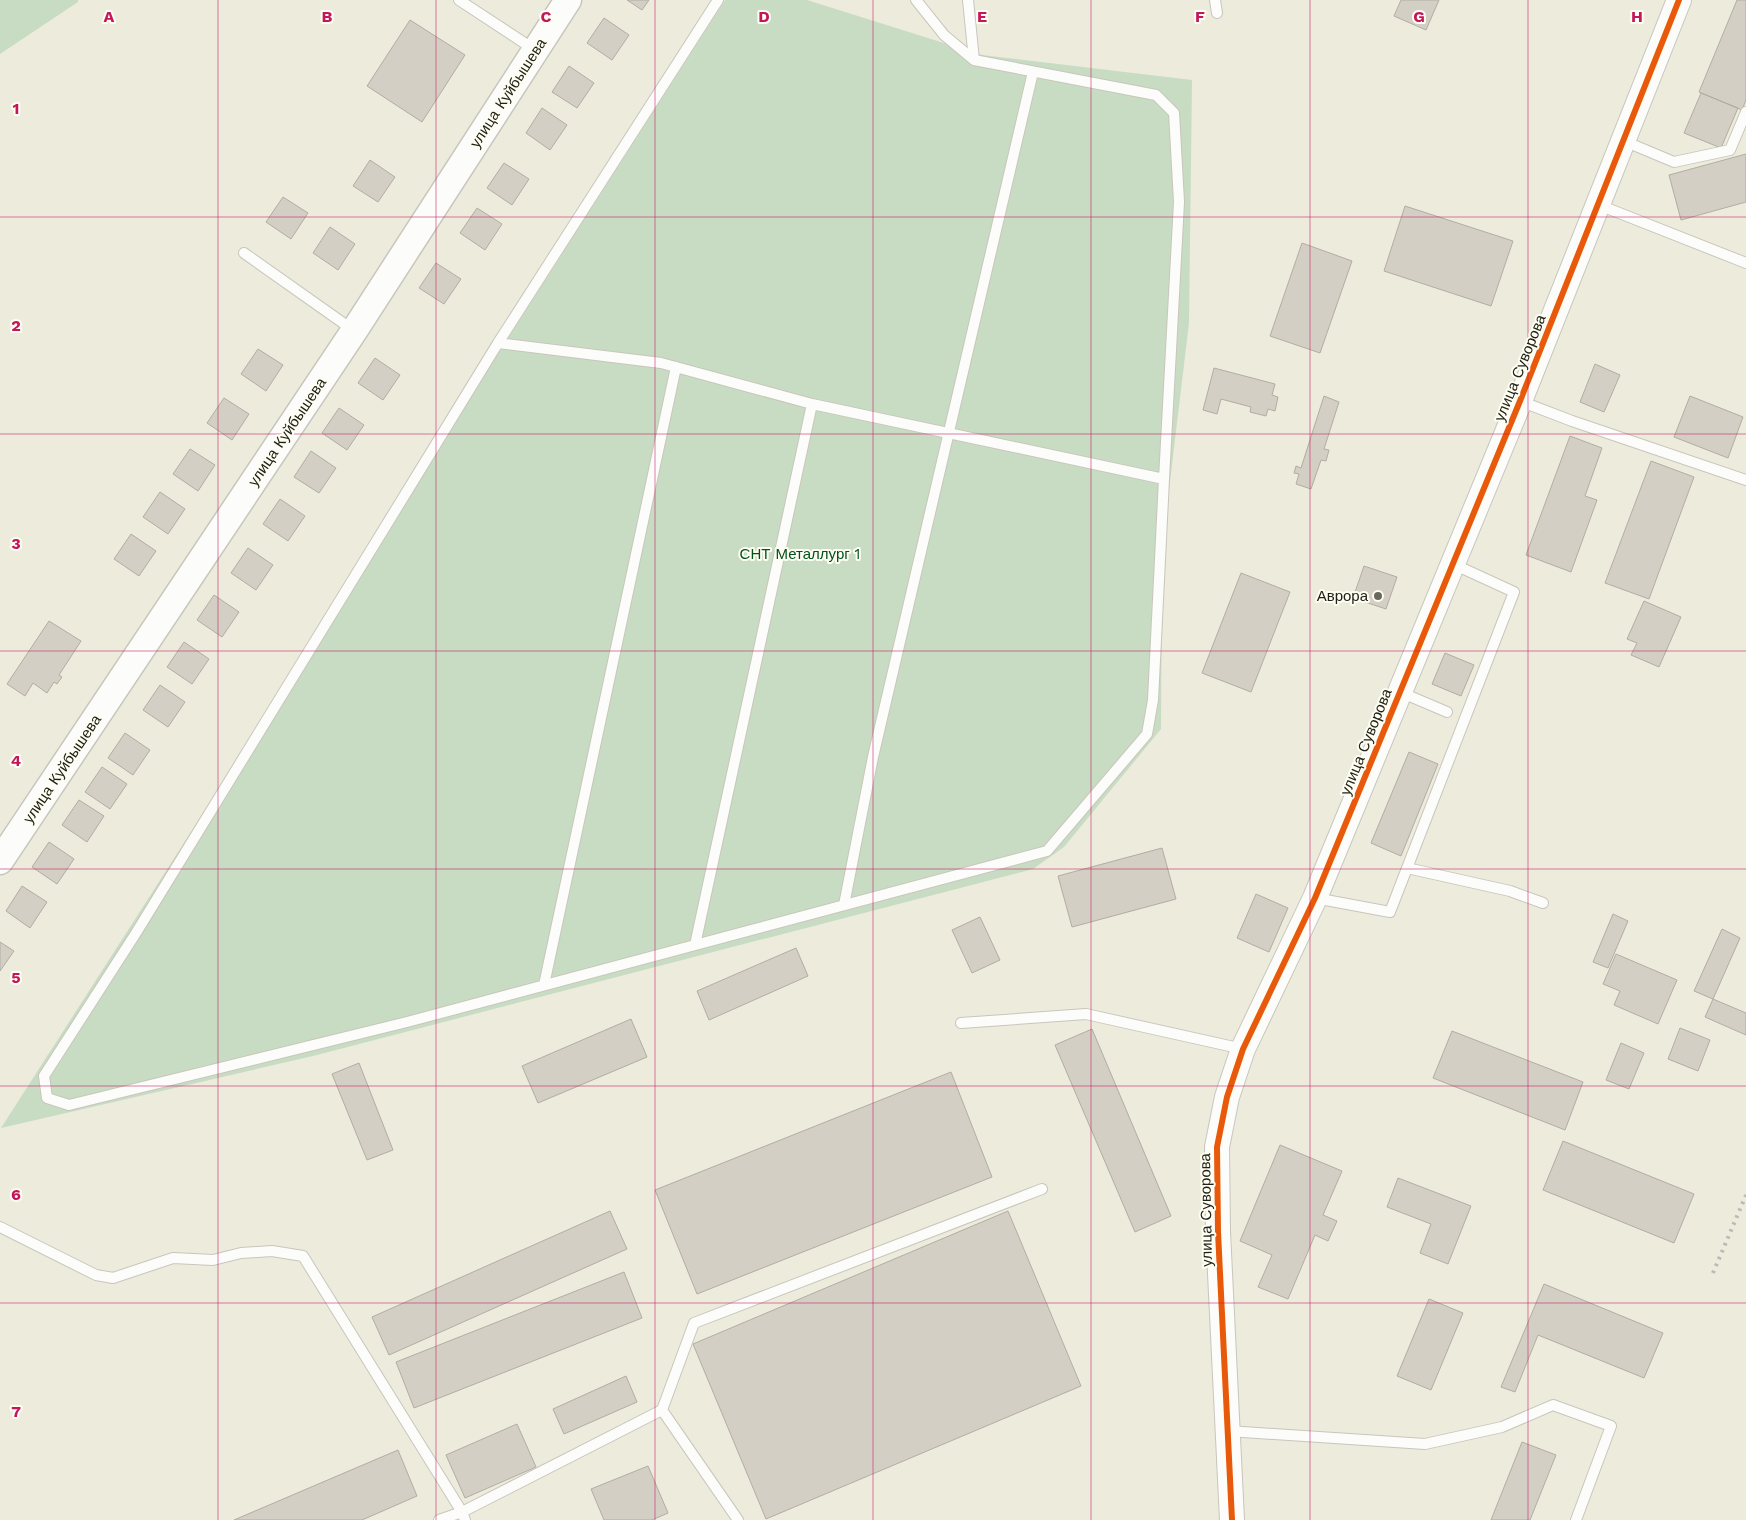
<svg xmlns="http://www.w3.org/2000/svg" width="1746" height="1520" font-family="'Work Sans',sans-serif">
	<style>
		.green { fill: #c8dcc3 }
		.building { fill: #d4cfc5; stroke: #b2ada3 }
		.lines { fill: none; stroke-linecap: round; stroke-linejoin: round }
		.service-casing { stroke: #c8c6bc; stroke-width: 12 }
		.tertiary-casing { stroke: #c8c6bc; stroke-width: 26 }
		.secondary-casing { stroke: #c8c6bc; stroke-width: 29 }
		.service { stroke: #fcfcfa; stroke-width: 10 }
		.tertiary { stroke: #fcfcfa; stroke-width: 24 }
		.secondary { stroke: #fcfcfa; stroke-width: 26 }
		.rail { stroke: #b9b9b6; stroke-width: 4; stroke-dasharray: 2.5 5; stroke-linecap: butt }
		.cycleway-casing { stroke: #fefdf2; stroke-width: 9 }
		.cycleway { stroke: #e8590c; stroke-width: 6 }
		.grid { fill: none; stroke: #c2185b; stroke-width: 1; stroke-opacity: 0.55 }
		.poi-dot { fill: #69685c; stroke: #fefdf2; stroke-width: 2 }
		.labels { text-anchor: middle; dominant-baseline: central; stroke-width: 4; stroke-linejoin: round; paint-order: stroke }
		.street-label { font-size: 15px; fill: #222117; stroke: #fefdf2 }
		.park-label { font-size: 15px; fill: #02521e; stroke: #fefdf2 }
		.poi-label { font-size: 15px; fill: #222117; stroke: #fefdf2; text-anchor: end }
		.grid-label { font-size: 16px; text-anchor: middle; font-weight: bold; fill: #c2185b; stroke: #fefdf2; stroke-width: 4; stroke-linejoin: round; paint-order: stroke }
	</style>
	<rect width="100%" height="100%" fill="#edebdc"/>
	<!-- green -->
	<path class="green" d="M0 0H78V2L0 54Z
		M725 0H807L982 55 1192 80 1189 323 1162 548 1161 729 1064 847 1033 869 313 1056 1 1128Z"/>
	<!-- building -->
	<path class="building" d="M627 0H649L642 10Z
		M1401 0H1439L1426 30 1394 16Z
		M1737 0H1746V100L1742 110 1699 92Z
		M604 18 629 35 612 60 587 43Z
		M410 20 465 55 422 122 367 86Z
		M569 66 594 83 577 108 552 92Z
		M1701 93 1738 108 1721 148 1684 133Z
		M542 108 567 125 550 150 526 133Z
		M1746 154V202L1681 220 1669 175Z
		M370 160 395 177 378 202 353 186Z
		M504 163 529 179 512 205 487 188Z
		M283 197 308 213 291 239 266 222Z
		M1405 206 1513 241 1491 306 1384 271Z
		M477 208 502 224 485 250 460 233Z
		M330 227 355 244 338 270 313 253Z
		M1302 243 1352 261 1320 353 1270 336Z
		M436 263 461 279 444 304 419 288Z
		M258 349 283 365 266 391 241 374Z
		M375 358 400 375 383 400 358 383Z
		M1595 364 1620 375 1604 412 1580 402Z
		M1214 368 1275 384 1272 395 1278 397 1275 411 1268 409 1266 416 1250 412 1251 407 1221 399 1217 414 1203 410Z
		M1324 396 1339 402 1324 449 1329 450 1326 461 1321 460 1311 489 1296 484 1299 474 1294 473 1296 466 1301 468Z
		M1690 396 1743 417 1728 458 1674 437Z
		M224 398 249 414 232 440 207 423Z
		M339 408 364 425 347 450 322 433Z
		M1570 436 1602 448 1585 496 1597 500 1571 572 1526 555Z
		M190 449 215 465 198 491 173 474Z
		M311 451 336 468 319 493 294 477Z
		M1651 461 1694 477 1649 599 1605 583Z
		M160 492 185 509 168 534 143 517Z
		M280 499 305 516 288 541 263 524Z
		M131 534 156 551 139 576 114 559Z
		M248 548 273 565 256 590 231 573Z
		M1364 566 1397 577 1386 609 1353 598Z
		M1241 573 1290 592 1251 692 1202 673Z
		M214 595 239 612 222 637 197 620Z
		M1644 601 1681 617 1659 667 1631 655 1637 643 1627 639Z
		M49 621 81 641 59 675 62 677 57 684 54 682 47 693 33 683 25 696 7 684Z
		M184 642 209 659 192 684 167 667Z
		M1445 653 1474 665 1461 696 1432 684Z
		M160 685 185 702 168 727 143 710Z
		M125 733 150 750 133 775 108 758Z
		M1409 752 1438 764 1401 856 1371 843Z
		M102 767 127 784 110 809 85 792Z
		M79 800 104 816 87 842 62 825Z
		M49 842 74 859 57 884 32 867Z
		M1162 848 1176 899 1072 927 1058 876Z
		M22 886 47 902 30 928 6 911Z
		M1256 894 1288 908 1269 952 1237 938Z
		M1613 914 1628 921 1608 968 1593 962Z
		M980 917 1000 960 972 973 952 930Z
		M1722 929 1740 938 1713 999 1694 991Z
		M0 942 14 951 0 971Z
		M796 948 808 976 709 1020 697 991Z
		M1616 954 1677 980 1658 1024 1614 1005 1620 991 1603 984Z
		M1713 999 1746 1013V1035L1705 1017Z
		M631 1019 647 1057 538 1103 522 1066Z
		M1680 1028 1710 1040 1698 1071 1668 1059Z
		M1092 1029 1171 1216 1135 1232 1055 1045Z
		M1452 1031 1583 1082 1565 1130 1433 1078Z
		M1621 1043 1644 1053 1629 1089 1606 1080Z
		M359 1063 393 1150 367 1160 332 1074Z
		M951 1072 992 1177 697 1294 655 1190Z
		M1563 1141 1694 1194 1674 1243 1543 1190Z
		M1280 1145 1342 1171 1323 1215 1337 1221 1328 1241 1315 1235 1288 1299 1258 1287 1272 1255 1240 1241Z
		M1398 1178 1471 1206 1448 1264 1420 1253 1431 1224 1387 1207Z
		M610 1211 627 1249 389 1355 372 1317Z
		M1008 1211 1081 1386 766 1519 693 1344Z
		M624 1272 642 1318 414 1408 396 1362Z
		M1544 1284 1663 1333 1644 1378 1538 1335 1515 1392 1501 1387Z
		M1429 1299 1463 1313 1431 1390 1397 1376Z
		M626 1376 637 1402 564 1434 553 1409Z
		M517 1424 536 1467 465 1498 446 1455Z
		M1522 1442 1556 1455 1530 1520H1491Z
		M398 1450 417 1496 362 1520H234Z
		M648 1466 668 1513 652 1520H604L591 1489Z"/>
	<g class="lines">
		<!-- service casing -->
		<g class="service-casing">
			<path id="service" d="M459 0 535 50
				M718 0 498 343 661 363 812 404 1164 479 1179 202 1174 113 1156 95 974 60 944 35 916 0
				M968 0 974 60
				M1215 0 1217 13
				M1624 141 1674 162 1730 150 1746 112
				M1599 205 1746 263
				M244 253 353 330
				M498 343 136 933 44 1076 47 1098 69 1105 407 1022 1047 851 1147 734 1153 700 1164 479
				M1520 401 1572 421 1746 480
				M1400 692 1447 712
				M1407 868 1510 891 1543 903
				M1315 898 1390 912 1514 592 1453 564
				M844 905 873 757 1033 72
				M695 945 812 404
				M544 985 676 367
				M961 1023 1086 1014 1243 1049
				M0 1227 96 1275 113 1278 173 1258 213 1260 241 1253 272 1251 303 1256 462 1512 439 1520
				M662 1410 738 1520
				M1228 1431 1425 1444 1502 1427 1553 1405 1611 1426 1576 1520
				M465 1520 462 1512 662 1410 694 1323 1042 1189"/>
		</g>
		<!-- tertiary casing -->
		<g class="tertiary-casing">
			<path id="tertiary" d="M1232 1520 1218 1232 1217 1147 1227 1097 1243 1049 1315 898 1520 401 1679 0"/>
		</g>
		<!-- secondary casing -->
		<g class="secondary-casing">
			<path id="secondary" d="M0 861 354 331 568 0"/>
		</g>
		<!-- service -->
		<use href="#service" class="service"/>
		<!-- tertiary -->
		<use href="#tertiary" class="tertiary"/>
		<!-- secondary -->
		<use href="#secondary" class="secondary"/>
		<!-- rail -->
		<path class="rail" d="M1713 1273 1746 1195"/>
		<!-- cycleway casing -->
		<g class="cycleway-casing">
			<path id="cycleway" d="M1232 1520 1218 1232 1217 1147 1227 1097 1243 1049 1315 898 1520 401 1679 0"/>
		</g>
		<!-- cycleway -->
		<use href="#cycleway" class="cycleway"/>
	</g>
	<!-- grid -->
	<path class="grid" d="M218 0V1520M436 0V1520M655 0V1520M873 0V1520M1091 0V1520M1310 0V1520M1528 0V1520M0 217H1746M0 434H1746M0 651H1746M0 869H1746M0 1086H1746M0 1303H1746"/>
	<!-- markers -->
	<circle class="poi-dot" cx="1378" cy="596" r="5"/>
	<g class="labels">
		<!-- street labels -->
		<g class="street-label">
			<text transform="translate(508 93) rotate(-57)">улица Куйбышева</text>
			<text transform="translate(1520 368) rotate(-68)">улица Суворова</text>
			<text transform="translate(287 432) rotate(-56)">улица Куйбышева</text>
			<text transform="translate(1366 742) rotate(-68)">улица Суворова</text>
			<text transform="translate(62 769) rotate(-56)">улица Куйбышева</text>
			<text transform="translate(1206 1210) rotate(-91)">улица Суворова</text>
		</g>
		<!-- park labels -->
		<g class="park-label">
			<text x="800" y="554">СНТ Металлург 1</text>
		</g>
		<!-- poi labels -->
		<g class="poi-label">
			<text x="1368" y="596">Аврора</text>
		</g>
	</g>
	<g class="grid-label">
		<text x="109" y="22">A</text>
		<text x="327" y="22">B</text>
		<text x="546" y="22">C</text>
		<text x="764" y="22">D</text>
		<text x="982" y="22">E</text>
		<text x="1200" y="22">F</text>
		<text x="1419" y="22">G</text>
		<text x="1637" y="22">H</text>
		<text x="16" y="114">1</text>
		<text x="16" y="331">2</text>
		<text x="16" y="549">3</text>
		<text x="16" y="766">4</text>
		<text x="16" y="983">5</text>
		<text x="16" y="1200">6</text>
		<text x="16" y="1417">7</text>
	</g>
</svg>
